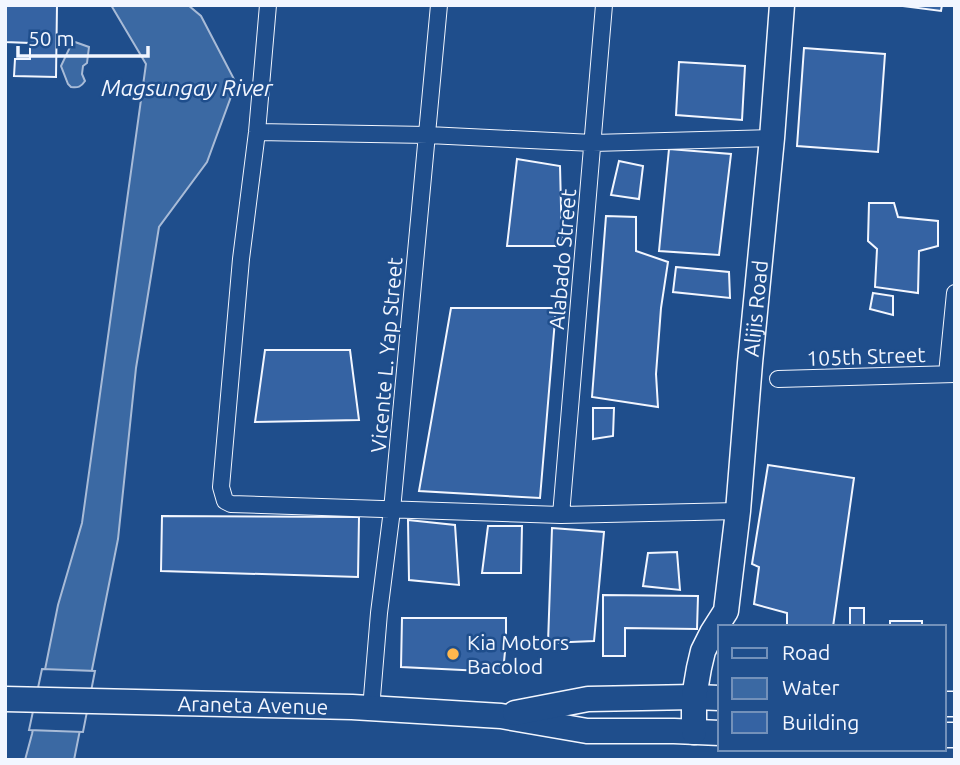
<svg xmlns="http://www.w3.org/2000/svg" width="960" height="765" font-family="Ubuntu,sans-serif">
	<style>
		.water { fill: #3b69a3; stroke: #a8bbd7; stroke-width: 2 }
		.pier { fill: #1f4e8c; stroke: #a8bbd7; stroke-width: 2 }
		.building { fill: #3563a3; stroke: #f2f6ff; stroke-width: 2 }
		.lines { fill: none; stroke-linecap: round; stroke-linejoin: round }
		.street-casing { stroke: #f2f6ff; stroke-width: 18 }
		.primary-casing { stroke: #f2f6ff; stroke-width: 27 }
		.street { stroke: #1f4e8c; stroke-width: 16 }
		.primary { stroke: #1f4e8c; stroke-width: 24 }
		.poi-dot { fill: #ffb74d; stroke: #1f4e8c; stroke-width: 2.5 }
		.labels { text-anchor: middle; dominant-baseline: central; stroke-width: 5; stroke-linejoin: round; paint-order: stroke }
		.street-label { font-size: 21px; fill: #f2f6ff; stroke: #1f4e8c }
		.poi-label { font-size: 21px; fill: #f2f6ff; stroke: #1f4e8c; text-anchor: start }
		.water-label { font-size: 23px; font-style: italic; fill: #f2f6ff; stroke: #1f4e8c }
	</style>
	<rect width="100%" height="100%" fill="#1f4e8c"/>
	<!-- water -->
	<path class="water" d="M111 5H188L201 16 236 83 207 162 159 227 136 368 118 539 74 760H25L32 734 58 605 82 523 146 64Z
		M75 42 89 47 87 63 83 66 82 74 85 81C81 87 78 88 71 87L68 84 61 66 70 47Z"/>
	<!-- pier -->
	<path class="pier" d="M42 669 95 671 83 732 29 730Z"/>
	<!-- building -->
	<path class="building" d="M5 5H57L56 77 14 76 15 59H30V43L5 42Z
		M895 5H942L941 11Z
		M804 48 885 54 878 152 797 146Z
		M679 62 745 66 742 120 676 115Z
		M669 149 731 154 719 255 659 251Z
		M517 159 560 166 562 246H507Z
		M619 161 643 166 639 199 611 195Z
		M869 203H894L898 217 938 221V246L919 251 918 293 875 287 877 249 868 241Z
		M606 216 636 217V251L668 262 661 308 656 374 658 407 592 397Z
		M676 267 729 272 730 298 673 292Z
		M873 293 893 296V315L870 309Z
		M451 308H556L540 498 419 491Z
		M265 350H350L359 420 255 422Z
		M593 408H614L613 436 593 439Z
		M768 465 854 478 833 627H787V613L754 604 759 567 752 564Z
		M162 516 359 517 358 577 161 571Z
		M408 520 455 525 459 585 409 580Z
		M488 526H522L521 573H482Z
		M552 528 604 532 594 641 548 643Z
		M677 552 680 590 643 586 648 553Z
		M603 595 698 596 697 629 625 628V656H603Z
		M850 608H864V627H850Z
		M402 618H506V641L503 672 401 667Z
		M890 621H922V627H890Z"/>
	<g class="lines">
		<!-- street casing -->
		<g class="street-casing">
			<path id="street" d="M268 5 257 132 241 259 221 487 225 501 231 504 561 515 738 511
				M257 132 428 135 593 143 772 138
				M947 374 955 293
				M778 379 955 374
				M561 515 604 5
				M371 709 379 613 392 510 439 5"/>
		</g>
		<!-- primary casing -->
		<g class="primary-casing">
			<g id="primary">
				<path id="s1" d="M5 699 352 707 501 716 587 731H674L720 733"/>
				<path d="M944 704H955"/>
				<path d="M515 713 588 699 694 697 720 698"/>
				<path id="s2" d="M694 732V697L699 668 703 651 712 633 726 611 738 511 750 363 772 138 782 5"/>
				<path d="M944 735H955"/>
			</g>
		</g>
		<!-- street -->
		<use href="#street" class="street"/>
		<!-- primary -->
		<use href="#primary" class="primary"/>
	</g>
	<!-- markers -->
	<circle class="poi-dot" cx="453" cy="654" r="7"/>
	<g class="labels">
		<!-- street labels -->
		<g class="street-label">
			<text transform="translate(562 259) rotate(-85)">Alabado Street</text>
			<text stroke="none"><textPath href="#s2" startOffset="432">Alijis Road</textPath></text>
			<text transform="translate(386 355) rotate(-85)">Vicente L. Yap Street</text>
			<text transform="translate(866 356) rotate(-2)">105th Street</text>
			<text stroke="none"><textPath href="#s1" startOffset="248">Araneta Avenue</textPath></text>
		</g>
		<!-- poi labels -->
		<g class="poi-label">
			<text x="467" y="642">Kia Motors<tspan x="467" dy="24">Bacolod</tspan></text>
		</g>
		<!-- water labels -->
		<g class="water-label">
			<text x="187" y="87">Magsungay River</text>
		</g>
	</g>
	<!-- border -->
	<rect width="960" height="765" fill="none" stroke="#f2f6ff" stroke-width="14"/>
	<!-- legend -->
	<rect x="718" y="625" width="228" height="126" fill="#1f4e8c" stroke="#7391ba" stroke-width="2"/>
	<rect x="732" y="648" width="35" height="10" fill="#1f4e8c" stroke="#7391ba" stroke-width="2"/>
	<text x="782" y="660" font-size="21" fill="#f2f6ff">Road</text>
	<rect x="732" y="678" width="35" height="21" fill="#3b69a3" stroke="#7391ba" stroke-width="2"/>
	<text x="782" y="695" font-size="21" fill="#f2f6ff">Water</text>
	<rect x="732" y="712" width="35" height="21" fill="#3563a3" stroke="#7391ba" stroke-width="2"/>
	<text x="782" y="730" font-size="21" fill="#f2f6ff">Building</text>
	<!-- scale -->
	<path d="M18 46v10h130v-10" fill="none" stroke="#f2f6ff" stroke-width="3.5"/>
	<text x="28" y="46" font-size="21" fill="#f2f6ff" stroke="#1f4e8c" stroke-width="5" paint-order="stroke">50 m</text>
</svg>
